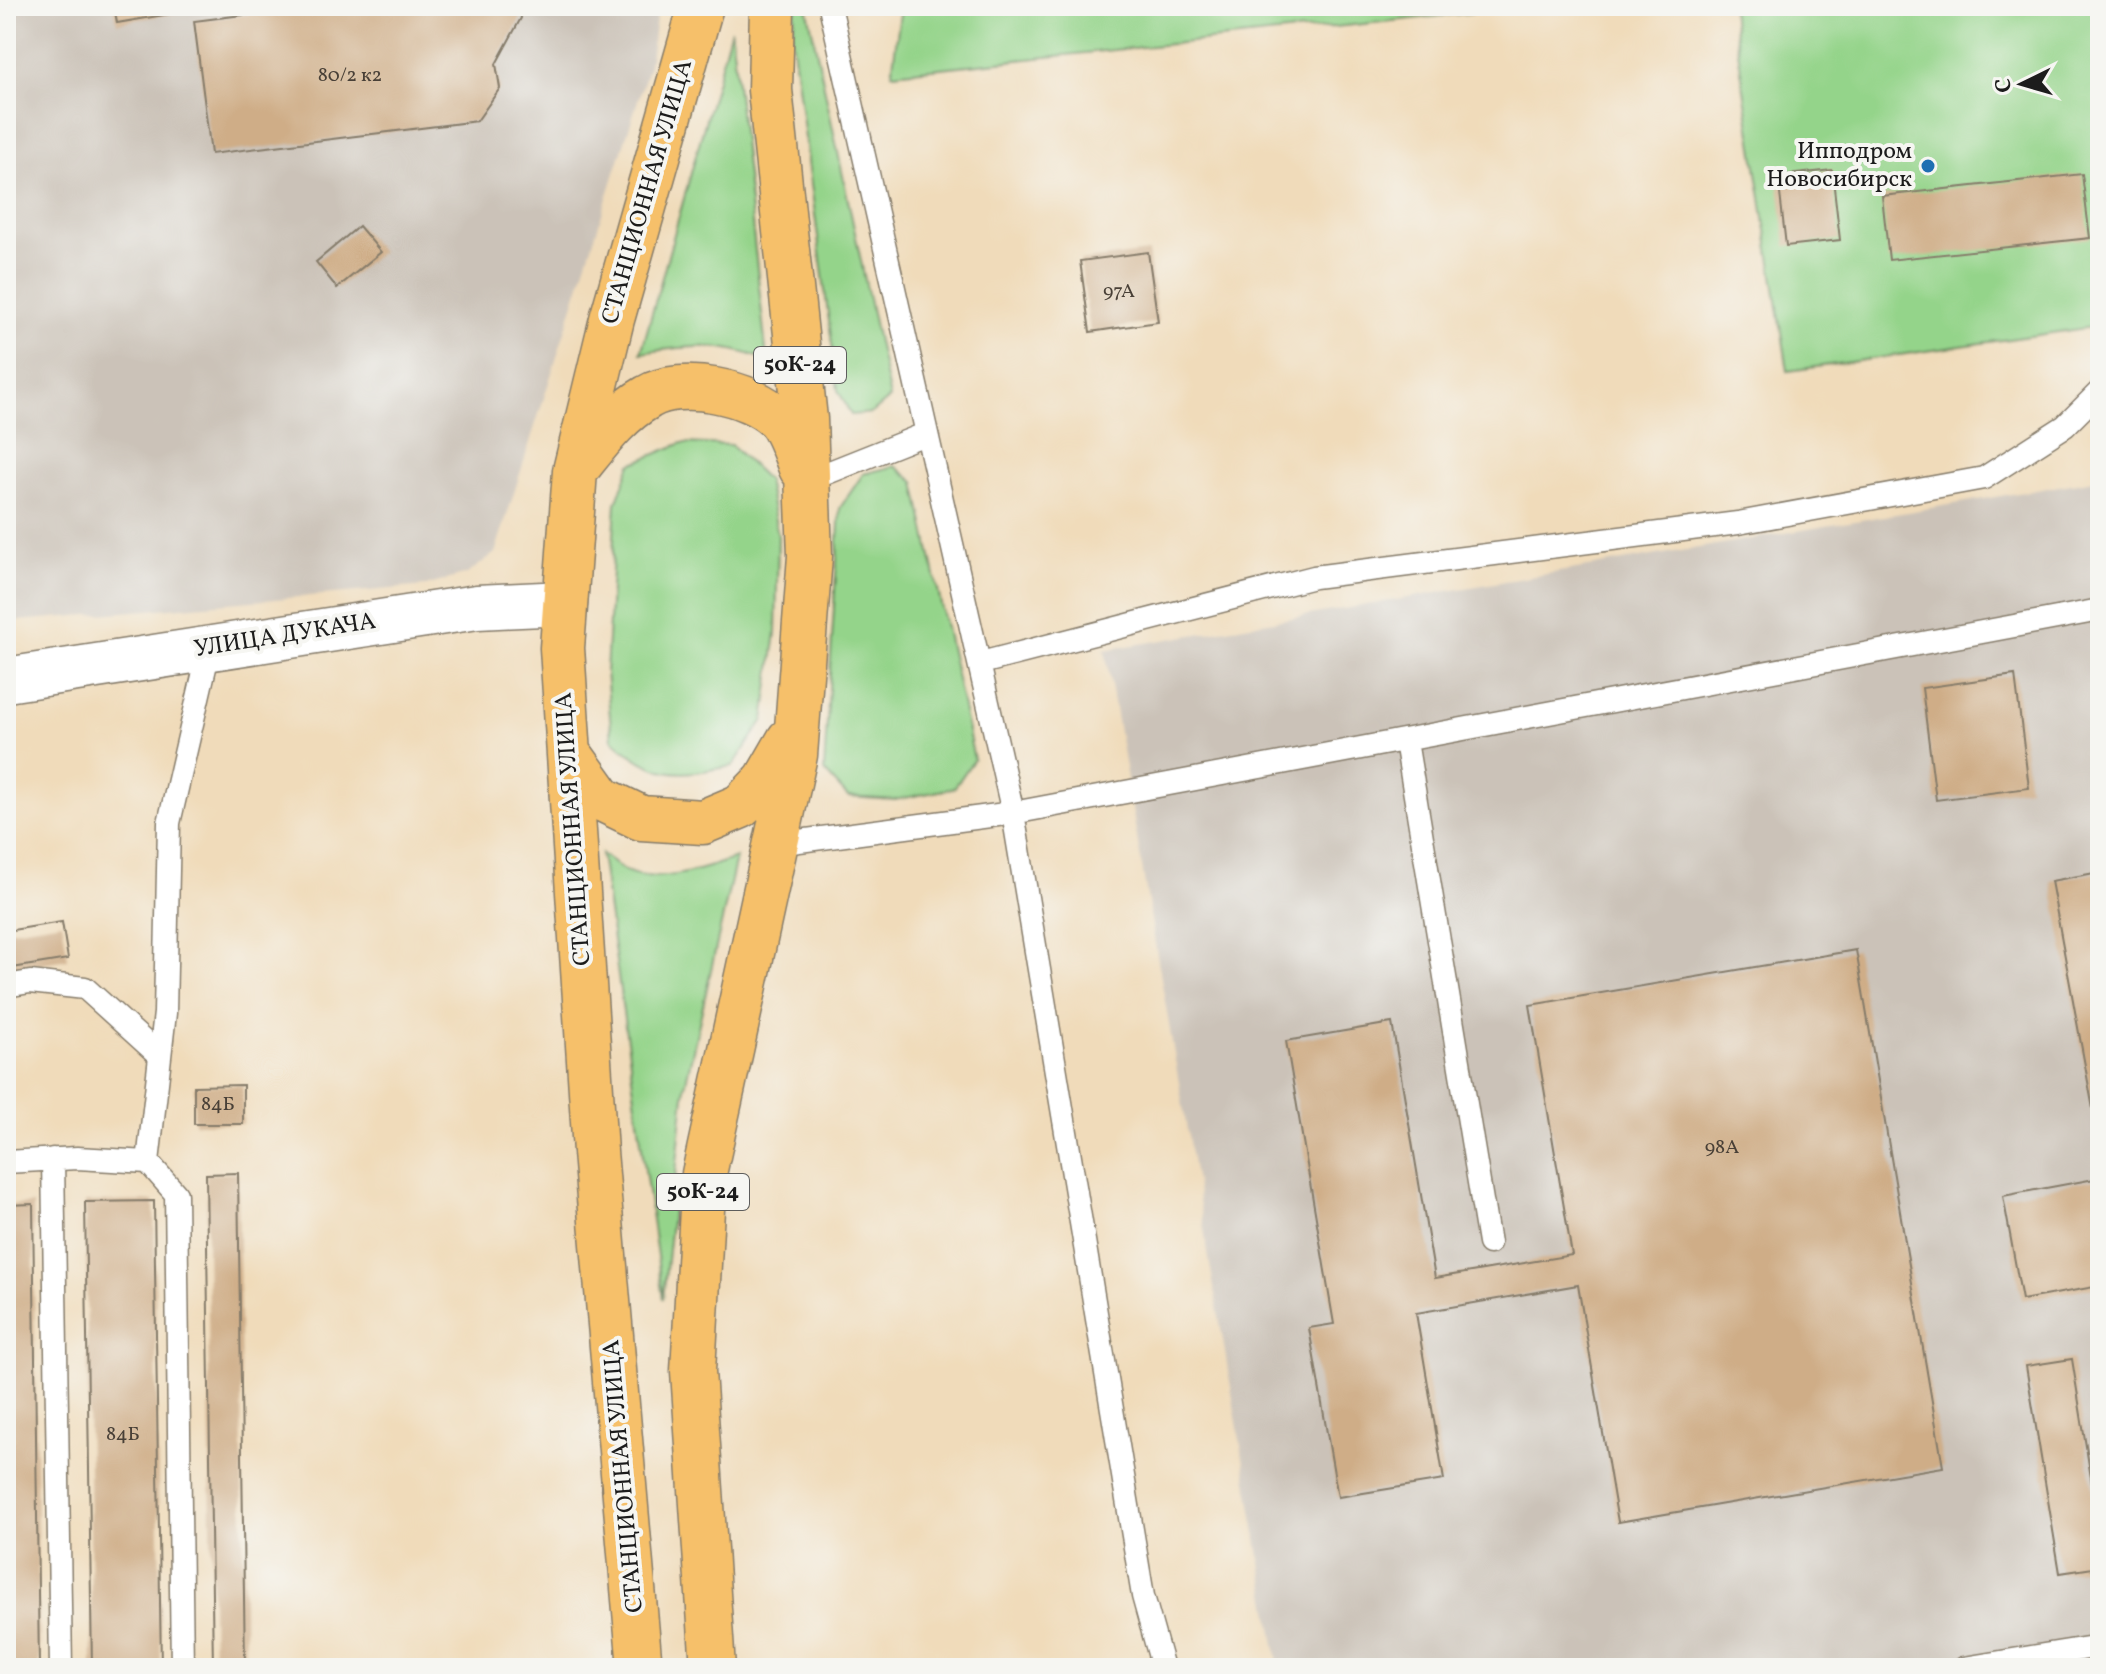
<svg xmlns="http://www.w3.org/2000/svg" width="2106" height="1674" font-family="Vollkorn,serif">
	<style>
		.industrial { fill: #cbc2b8 }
		.green { fill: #94d48a; stroke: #587853; stroke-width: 2 }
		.building { fill: #cfad87 }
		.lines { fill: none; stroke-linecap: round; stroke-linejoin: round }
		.service-casing { stroke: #867c6b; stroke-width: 25 }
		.minor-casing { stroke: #867c6b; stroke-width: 47 }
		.primary-casing { stroke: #867c6b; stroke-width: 47 }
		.service { stroke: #fff; stroke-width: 22 }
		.minor { stroke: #fff; stroke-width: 44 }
		.primary { stroke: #f6c06b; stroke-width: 44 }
		.poi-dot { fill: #1f6fb2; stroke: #f6f6f2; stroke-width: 3 }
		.labels { text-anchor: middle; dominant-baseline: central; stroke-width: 8; stroke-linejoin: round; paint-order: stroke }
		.number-label { font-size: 20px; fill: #494037 }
		.shield { fill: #f6f6f2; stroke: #5d5d5c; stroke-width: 2 }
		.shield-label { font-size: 22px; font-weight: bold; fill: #1c1c1c }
		.poi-label { font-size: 24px; fill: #1c1c1c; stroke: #f6f6f2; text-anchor: end }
		.street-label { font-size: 24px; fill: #1c1c1c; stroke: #f6f6f2 }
	</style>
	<rect width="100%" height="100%" fill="#f6f6f2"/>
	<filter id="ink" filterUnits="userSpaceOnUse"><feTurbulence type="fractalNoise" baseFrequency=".0125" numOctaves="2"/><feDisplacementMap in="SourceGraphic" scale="16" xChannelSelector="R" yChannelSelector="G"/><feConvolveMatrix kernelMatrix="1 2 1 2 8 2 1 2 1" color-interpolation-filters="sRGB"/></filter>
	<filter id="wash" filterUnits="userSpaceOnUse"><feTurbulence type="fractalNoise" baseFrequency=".006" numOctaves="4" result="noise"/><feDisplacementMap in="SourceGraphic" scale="32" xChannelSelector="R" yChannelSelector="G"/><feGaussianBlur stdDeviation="1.8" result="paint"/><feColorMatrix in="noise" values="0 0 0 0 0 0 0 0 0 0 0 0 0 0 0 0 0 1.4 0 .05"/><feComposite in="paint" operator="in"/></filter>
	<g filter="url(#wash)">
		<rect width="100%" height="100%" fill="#f0dbba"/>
		<!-- industrial -->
		<path class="industrial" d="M6 6H658L649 65 495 553 467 574 426 586 6 622Z
			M2100 479V1668H1279L1105 650Z"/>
		<!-- green -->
		<path class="green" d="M796 6H807L890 398 872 413 851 415 838 390 792 39Z
			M901 6H1537L892 73Z
			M1731 6H2100V326L1788 371Z
			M731 29 767 360C718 342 692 345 641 353Z
			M682 443 731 445 767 480 778 536 776 633 764 720 733 766C676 776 658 780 612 739L606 672 616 503 631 464Z
			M895 466 915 482 974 759 954 788 895 800 848 797 824 771 840 508 863 474Z
			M601 854C609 859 619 869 628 872 661 885 705 868 736 858L685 1086 663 1299Z"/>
		<g id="blocks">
			<!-- building -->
			<path class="building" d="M114 6H192L193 10 117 23Z
				M314 6H519L521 18 496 64 500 88 477 121 211 154 194 21Z
				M1832 170 1840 240 1786 246 1778 176Z
				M2082 174 2090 238 1889 260 1882 196Z
				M359 226 381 252 337 288 316 262Z
				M1148 252 1158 322 1090 332 1080 261Z
				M2015 675 2029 788 1936 800 1922 688Z
				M2100 872V1136H2098L2051 881Z
				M62 922 68 959 6 969V931Z
				M1856 950 1943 1467 1618 1522 1578 1285 1416 1313 1444 1480 1338 1497 1309 1328 1334 1324 1286 1041 1392 1023 1435 1278 1572 1255 1530 1005Z
				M243 1085V1124H194V1086Z
				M238 1173 245 1668H213L206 1174Z
				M2100 1178V1286L2022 1300 2003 1196Z
				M154 1201 161 1668H92L85 1202Z
				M33 1204 39 1668H6V1205Z
				M2072 1359 2100 1534V1567L2060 1573 2026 1366Z"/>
		</g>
	</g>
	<g filter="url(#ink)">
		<use href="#blocks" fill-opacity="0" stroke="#867c6b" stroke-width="2"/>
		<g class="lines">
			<!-- service casing -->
			<g class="service-casing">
				<path id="service" d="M830 6 1013 813 1143 1596 1163 1668
					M807 481 925 434
					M981 663 1314 577 1738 523 1984 478 2065 426 2100 391
					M1406 741 1489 1243
					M776 844 1013 813 2100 610
					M6 986 30 982 85 988 160 1056
					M53 1159 61 1668
					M6 1162 77 1158 148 1162 176 1194 182 1668
					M148 1162 165 1013 169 823 210 646
					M1964 1668 2100 1646"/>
			</g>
			<!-- minor casing -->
			<g class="minor-casing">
				<path id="minor" d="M6 680 477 607 565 603"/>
			</g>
			<!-- primary casing -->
			<g class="primary-casing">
				<path id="primary" d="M582 462C602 437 620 413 648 397 681 377 751 392 777 418 788 429 795 453 801 468
					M569 753 602 799 641 818 703 822 741 806 766 780 789 740
					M640 1668 595 1152 562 648 575 471 612 319 701 6
					M713 1668 693 1371 704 1174 795 755 810 556 805 419 770 90 772 6"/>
			</g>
			<!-- service -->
			<use href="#service" class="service"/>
			<!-- minor -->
			<use href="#minor" class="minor"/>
			<!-- primary -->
			<use href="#primary" class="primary"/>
		</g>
	</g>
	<!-- markers -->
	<circle class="poi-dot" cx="1928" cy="166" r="8"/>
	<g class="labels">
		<!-- number labels -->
		<g class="number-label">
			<text x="350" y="76">80/2 к2</text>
			<text x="1119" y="292">97А</text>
			<text x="218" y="1105">84Б</text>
			<text x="1722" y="1148">98А</text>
			<text x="123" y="1435">84Б</text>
		</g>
		<!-- shield labels -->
		<g class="shield">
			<rect x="754" y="347" width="92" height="36" rx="6"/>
			<rect x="657" y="1174" width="92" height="36" rx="6"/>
		</g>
		<g class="shield-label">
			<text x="800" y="365">50К-24</text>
			<text x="703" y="1192">50К-24</text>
		</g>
		<!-- poi labels -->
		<g class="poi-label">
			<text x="1912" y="152">Ипподром<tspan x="1912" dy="28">Новосибирск</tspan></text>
		</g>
		<!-- street labels -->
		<g class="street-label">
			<text transform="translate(648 192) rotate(-74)">СТАНЦИОННАЯ УЛИЦА</text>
			<text transform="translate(285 636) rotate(-9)">УЛИЦА ДУКАЧА</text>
			<text transform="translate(574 829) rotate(-94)">СТАНЦИОННАЯ УЛИЦА</text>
			<text transform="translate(624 1476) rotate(-95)">СТАНЦИОННАЯ УЛИЦА</text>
		</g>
	</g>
	<!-- margin -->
	<rect width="2106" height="1674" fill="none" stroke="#f6f6f2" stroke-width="32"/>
	<!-- north arrow -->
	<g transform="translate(2022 84) rotate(265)" stroke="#f6f6f2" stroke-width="6" paint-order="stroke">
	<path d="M0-6L14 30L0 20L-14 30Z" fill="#1c1c1c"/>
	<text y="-12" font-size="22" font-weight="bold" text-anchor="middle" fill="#1c1c1c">С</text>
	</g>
</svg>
